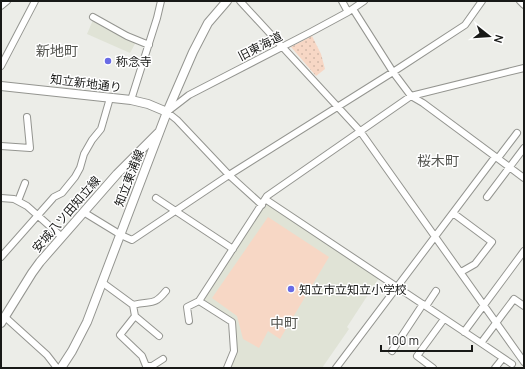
<svg xmlns="http://www.w3.org/2000/svg" width="525" height="369" font-family="Manrope,'Noto Sans JP',sans-serif">
	<style>
		.built { fill: #e0e3d6 }
		.green { fill: #f7d7c5 }
		.park { fill: url(#park-dots) }
		.lines { fill: none; stroke-linecap: round; stroke-linejoin: round }
		.minor-casing { stroke: #949590; stroke-width: 8 }
		.major-casing { stroke: #949590; stroke-width: 10 }
		.minor { stroke: #fff; stroke-width: 6 }
		.major { stroke: #fff; stroke-width: 8 }
		.poi-dot { fill: #696be5; stroke: #fff; stroke-width: 1.5 }
		.labels { text-anchor: middle; dominant-baseline: central; stroke-width: 3; stroke-linejoin: round; paint-order: stroke }
		.street-label { font-size: 12px; fill: #181917; stroke: #fff }
		.poi-label { font-size: 12px; fill: #181917; stroke: #fff; text-anchor: start }
		.quarter-label { font-size: 14px; fill: #53544f; stroke: #fff }
	</style>
	<defs>
		<pattern id="park-dots" width="8" height="8" patternUnits="userSpaceOnUse"><rect width="8" height="8" fill="#f7d7c5"/><path d="M2 2h.1M6 6h.1" fill="none" stroke="#d3b8a8" stroke-width="1.8" stroke-linecap="round"/></pattern>
	</defs>
	<rect width="100%" height="100%" fill="#ecede8"/>
	<!-- built -->
	<path class="built" d="M93 20 136 42 130 53 87 34Z
		M266 203 379 278 347 327 349 329 322 368H230L236 352 234 320 202 300Z"/>
	<!-- green -->
	<path class="green" d="M268 217 329 257 280 339 268 331 259 348 243 339 237 316 212 298Z"/>
	<!-- park -->
	<path class="park" d="M312 36 321 54 325 69 316 76 291 47Z"/>
	<g class="lines">
		<!-- minor casing -->
		<g class="minor-casing">
			<path id="minor" d="M240 1 360 131 524 362
				M342 1 348 12
				M520 1 524 5
				M1 6 7 1
				M353 9 393 72 411 96 423 103 524 178
				M93 17 127 36 149 45
				M1 66 35 1
				M131 100 157 18 161 1
				M1 146 30 148 27 117
				M498 158 517 133
				M487 197 524 148
				M1 198 14 199 27 206 62 237
				M156 198 233 249
				M265 199 481 343 514 299 524 306
				M18 201 25 183
				M262 205 229 175 177 120 167 112 189 95 311 32 348 12 364 1
				M85 213 121 235 132 240 229 175 393 72 465 25 482 1
				M453 213 492 242 475 264 461 272
				M1 257 54 197 62 193 75 177 80 168 84 154 92 140 101 129 110 98
				M103 283 133 305 135 316 120 335 142 356 146 366H152L163 359
				M199 301 232 322 234 351 227 368
				M133 305C151 300 153 307 166 291
				M426 306 436 291
				M135 316 159 336
				M5 317 47 355 57 368
				M189 321 187 307 199 301 267 196 411 96 524 68
				M464 332 524 251
				M481 343 512 364
				M392 351 423 304
				M336 368 495 157
				M433 368 417 356 444 319
				M495 368 503 358"/>
		</g>
		<!-- major casing -->
		<g class="major-casing">
			<path id="major" d="M1 86 131 100 148 104 167 112
				M1 323 32 273 40 262 117 174 158 133
				M61 368 72 351 87 322 167 112 193 52 208 23 227 1"/>
		</g>
		<!-- minor -->
		<use href="#minor" class="minor"/>
		<!-- major -->
		<use href="#major" class="major"/>
	</g>
	<!-- markers -->
	<g class="poi-dot">
		<circle cx="108" cy="61" r="4"/>
		<circle cx="291" cy="289" r="4"/>
	</g>
	<g class="labels">
		<!-- street labels -->
		<g class="street-label">
			<text transform="translate(260 46) rotate(-27)">旧東海道</text>
			<text transform="translate(86 83) rotate(7)">知立新地通り</text>
			<text transform="translate(129 178) rotate(-69)">知立東浦線</text>
			<text transform="translate(66 214) rotate(-49)">安城八ツ田知立線</text>
		</g>
		<!-- poi labels -->
		<g class="poi-label">
			<text x="116" y="61">称念寺</text>
			<text x="299" y="289">知立市立知立小学校</text>
		</g>
		<!-- quarter labels -->
		<g class="quarter-label">
			<text x="57" y="50">新地町</text>
			<text x="438" y="160">桜木町</text>
			<text x="284" y="322">中町</text>
		</g>
	</g>
	<!-- border -->
	<rect width="525" height="369" fill="none" stroke="#181917" stroke-width="4"/>
	<!-- north arrow -->
	<g transform="translate(489 36) rotate(107)" stroke="#ffffff" stroke-width="3" paint-order="stroke">
	<path d="M0-3L7 15L0 10L-7 15Z" fill="#181917"/>
	<text y="-6" font-size="11" font-weight="bold" text-anchor="middle" fill="#181917">N</text>
	</g>
	<!-- scale -->
	<path d="M381 345v6h91v-6" fill="none" stroke="#181917" stroke-width="2"/>
	<text x="387" y="345" font-size="12" fill="#181917" stroke="#ffffff" stroke-width="3" paint-order="stroke">100 m</text>
</svg>
